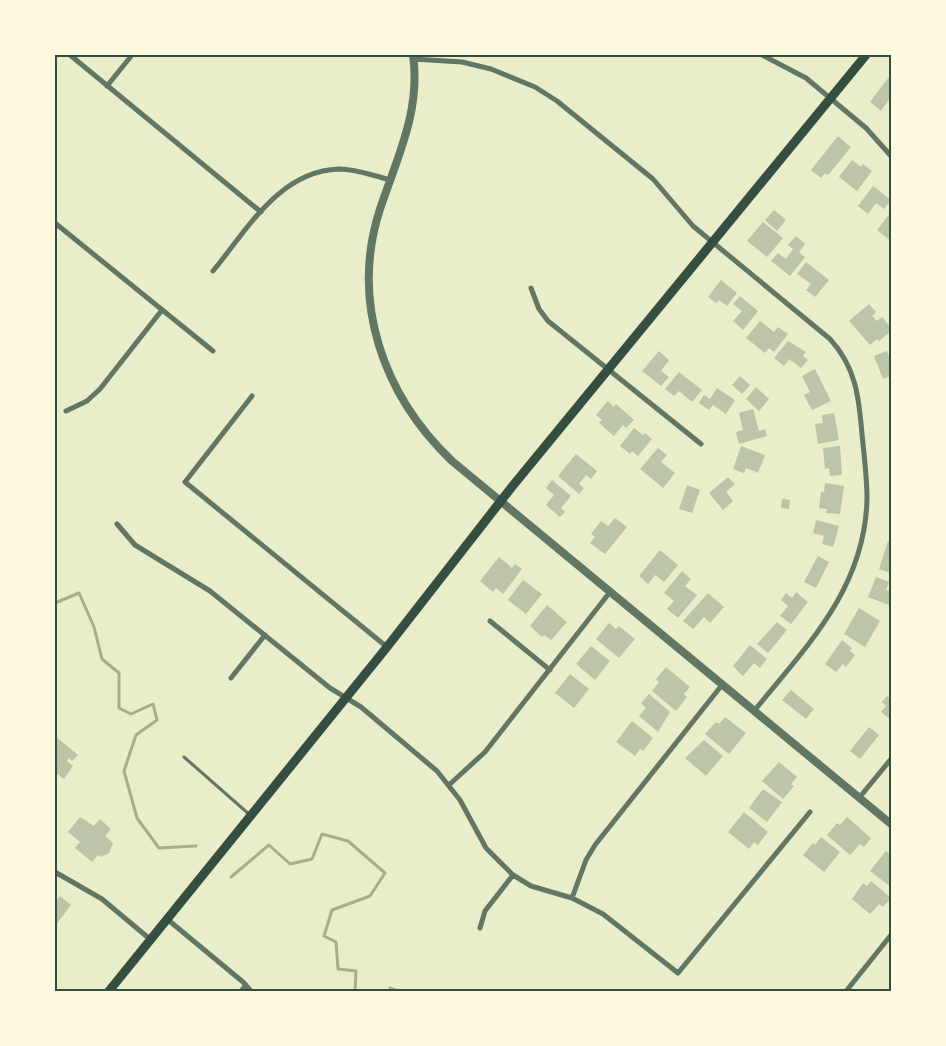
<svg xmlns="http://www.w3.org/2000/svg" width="946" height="1046" font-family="'Noto Sans',sans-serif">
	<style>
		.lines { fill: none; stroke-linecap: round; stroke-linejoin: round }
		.stream { stroke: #a3b18a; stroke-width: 3 }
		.building { fill: #bcc5a7 }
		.service { stroke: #617663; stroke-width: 3 }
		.minor { stroke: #617663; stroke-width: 5 }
		.tertiary { stroke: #617663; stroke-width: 8 }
		.secondary { stroke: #344e41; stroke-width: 9 }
		.neatline { fill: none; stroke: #344e41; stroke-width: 2 }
	</style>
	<rect width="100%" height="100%" fill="#e9edc9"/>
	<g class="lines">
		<!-- stream -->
		<path class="stream" d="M55 603 79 593 94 627 102 659 119 673V708L131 714 153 704 157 720 136 735 124 771 137 818 159 848 196 846
			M231 877 269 845 290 864 312 859 322 834 348 841 385 873 370 896 332 910 324 936 336 942 338 969 356 971 355 991
			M391 991 390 988 398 991"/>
	</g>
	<!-- building -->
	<path class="building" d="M889 77 891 79V97L881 111 870 102Z
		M838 136 851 147 828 175 825 173 821 178 811 170Z
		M852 160 861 167 863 164 872 171 857 191 839 177Z
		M873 186 891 200 884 209 876 203 868 214 858 206Z
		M774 210 786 220 777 231 765 220Z
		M891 212V241L877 230Z
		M763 222 783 238 767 257 747 241Z
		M796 236 805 244 799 252 805 257 790 276 771 261 778 253 786 259 793 249 788 245Z
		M806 262 829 280 815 297 806 290 811 284 797 274Z
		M721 280 737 293 727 306 719 300 716 303 708 297Z
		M740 296 758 311 743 330 733 321 742 311 733 304Z
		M869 304 876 312 872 316 877 321 882 317 891 328V331L879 341 877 339 870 345 849 321Z
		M760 321 774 332 778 327 788 334 774 352 769 348 765 353 746 338Z
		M788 341 806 352 803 356 808 360 801 368 789 359 784 366 774 358Z
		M659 351 669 360 661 371 669 377 661 386 642 371Z
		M887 351 891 361V376L883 379 874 356Z
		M815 369 831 401 812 410 804 395 810 392 802 376Z
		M679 372 702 390 692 402 679 391 674 396 665 389Z
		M740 376 750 385 742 394 732 385Z
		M756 387 769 399 759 411 746 399Z
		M717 388 735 400 726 414 713 405 709 410 699 403 704 395 710 399Z
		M608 401 614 407 616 404 634 420 626 428 623 425 614 436 599 423 602 420 596 415Z
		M753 409 759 431 765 429 767 436 739 444 736 432 743 430 739 413Z
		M834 413 839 440 818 444 815 424 823 423 822 415Z
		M634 428 643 435 645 433 652 439 638 456 632 451 630 454 620 446Z
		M741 446 765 455 758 473 746 468 744 473 733 469Z
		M840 446 842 475 830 476 829 468 825 469 823 448Z
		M658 448 667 455 661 462 675 473 663 488 640 469Z
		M576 454 597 471 591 479 586 475 579 484 584 488 579 494 558 476Z
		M728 477 735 484 726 492 733 501 723 510 709 493Z
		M552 480 571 496 561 508 565 512 560 517 546 505 554 495 546 488Z
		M825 483 844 486 840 514 826 513 827 509 819 508 821 492H824Z
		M687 485 700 490 692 513 679 509Z
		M782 499 790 500 789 509 781 508Z
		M615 518 627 527 605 554 590 543 595 537 591 534 601 521 608 526Z
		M816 520 839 526 833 547 822 544 824 536 813 533Z
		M888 541 891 542V573L879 569Z
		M660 550 678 565 664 582 655 575 648 584 639 576Z
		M818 556 829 562 816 588 804 582Z
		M499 557 512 568 515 564 522 569 503 594 496 588 493 592 480 581Z
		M682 571 691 579 685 586 697 595 678 618 667 609 674 601 664 593Z
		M876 577 889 582 886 590 891 592 889 605 868 597Z
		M523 580 542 594 526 614 508 600Z
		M796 592 808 602 791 624 780 616 788 606 781 600 786 593 792 598Z
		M708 593 724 607 710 623 704 617 693 629 683 621Z
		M547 605 567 622 551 640 544 635 542 637 530 626Z
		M859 608 880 621 865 647 844 634Z
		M777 622 787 630 768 653 757 644Z
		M609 623 616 629 619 626 635 639 619 658 596 639Z
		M842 640 852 648 850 651 855 655 846 667 843 664 836 672 825 664Z
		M750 645 767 659 760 668 754 663 743 676 733 666Z
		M591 646 610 661 595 680 576 664Z
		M666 667 690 687 684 694 687 697 676 711 652 691 659 682 656 679Z
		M570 674 589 689 574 708 555 693Z
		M791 690 814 709 806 719 782 700Z
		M649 694 670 712 658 732 639 716 646 708 641 703Z
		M887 696 891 699V720L881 712 886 706 882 702Z
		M725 717 746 733 729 754 705 734 716 722 719 724Z
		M632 721 653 738 643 751 640 749 635 756 616 742Z
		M869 727 879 735 860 759 850 751Z
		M55 736 78 755 72 761 69 758 67 761 73 766 64 779 55 772Z
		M704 740 723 756 706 776 685 758Z
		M779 762 797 777 791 784 794 786 783 799 762 781Z
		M763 789 782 802 767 822 749 808Z
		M744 812 768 832 758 845 754 842 749 849 728 832Z
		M80 817 94 826 100 819 111 829 105 836 113 843 109 853 100 857 98 855 92 862 75 848 80 842 68 832Z
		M847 817 871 838 864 847 860 844 850 855 827 835 837 823 840 825Z
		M821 837 840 852 824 872 803 855 813 843 815 845Z
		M886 851 891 855V887L870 871Z
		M871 881 891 898 883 907 879 904 870 914 852 899 863 883 867 886Z
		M60 896 71 905 55 926V902Z"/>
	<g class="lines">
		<!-- service -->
		<path class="service" d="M184 757 250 815"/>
		<!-- minor -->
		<path class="minor" d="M70 55 261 212
			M762 55 806 78 866 128 891 156
			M413 59 462 62 491 69 535 87 557 101 653 179 693 226 830 339C856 367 859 398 862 434 864 455 867 477 867 499 865 588 807 646 754 711
			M107 86 132 55
			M55 223 213 351
			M213 271C247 230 279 171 339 169 357 169 374 176 391 180
			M531 288 539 309 548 321 701 444
			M252 396 185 482 387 647
			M66 411 87 401 100 389 162 310
			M117 524 135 545 210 591 330 688 361 707 437 771 460 800 486 848 513 875 531 886 572 898 603 914 678 973 810 812
			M490 621 550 670
			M231 678 265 635
			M450 784 485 752 610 592
			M859 798 891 759
			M55 872 102 899 151 940
			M572 898 586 860 595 845 722 685
			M167 919 243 982 251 991
			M480 928 485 911 513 875
			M847 990 891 935
			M241 991 246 985"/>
		<!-- tertiary -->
		<path class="tertiary" d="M413 55C421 111 397 158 380 209 350 302 383 395 452 461L891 824"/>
		<!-- secondary -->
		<path class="secondary" d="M109 991 387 647 511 488 866 55"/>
	</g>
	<!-- border -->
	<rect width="946" height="1046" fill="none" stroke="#fefae0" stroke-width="112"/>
	<rect x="56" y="56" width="834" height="934" class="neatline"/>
</svg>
